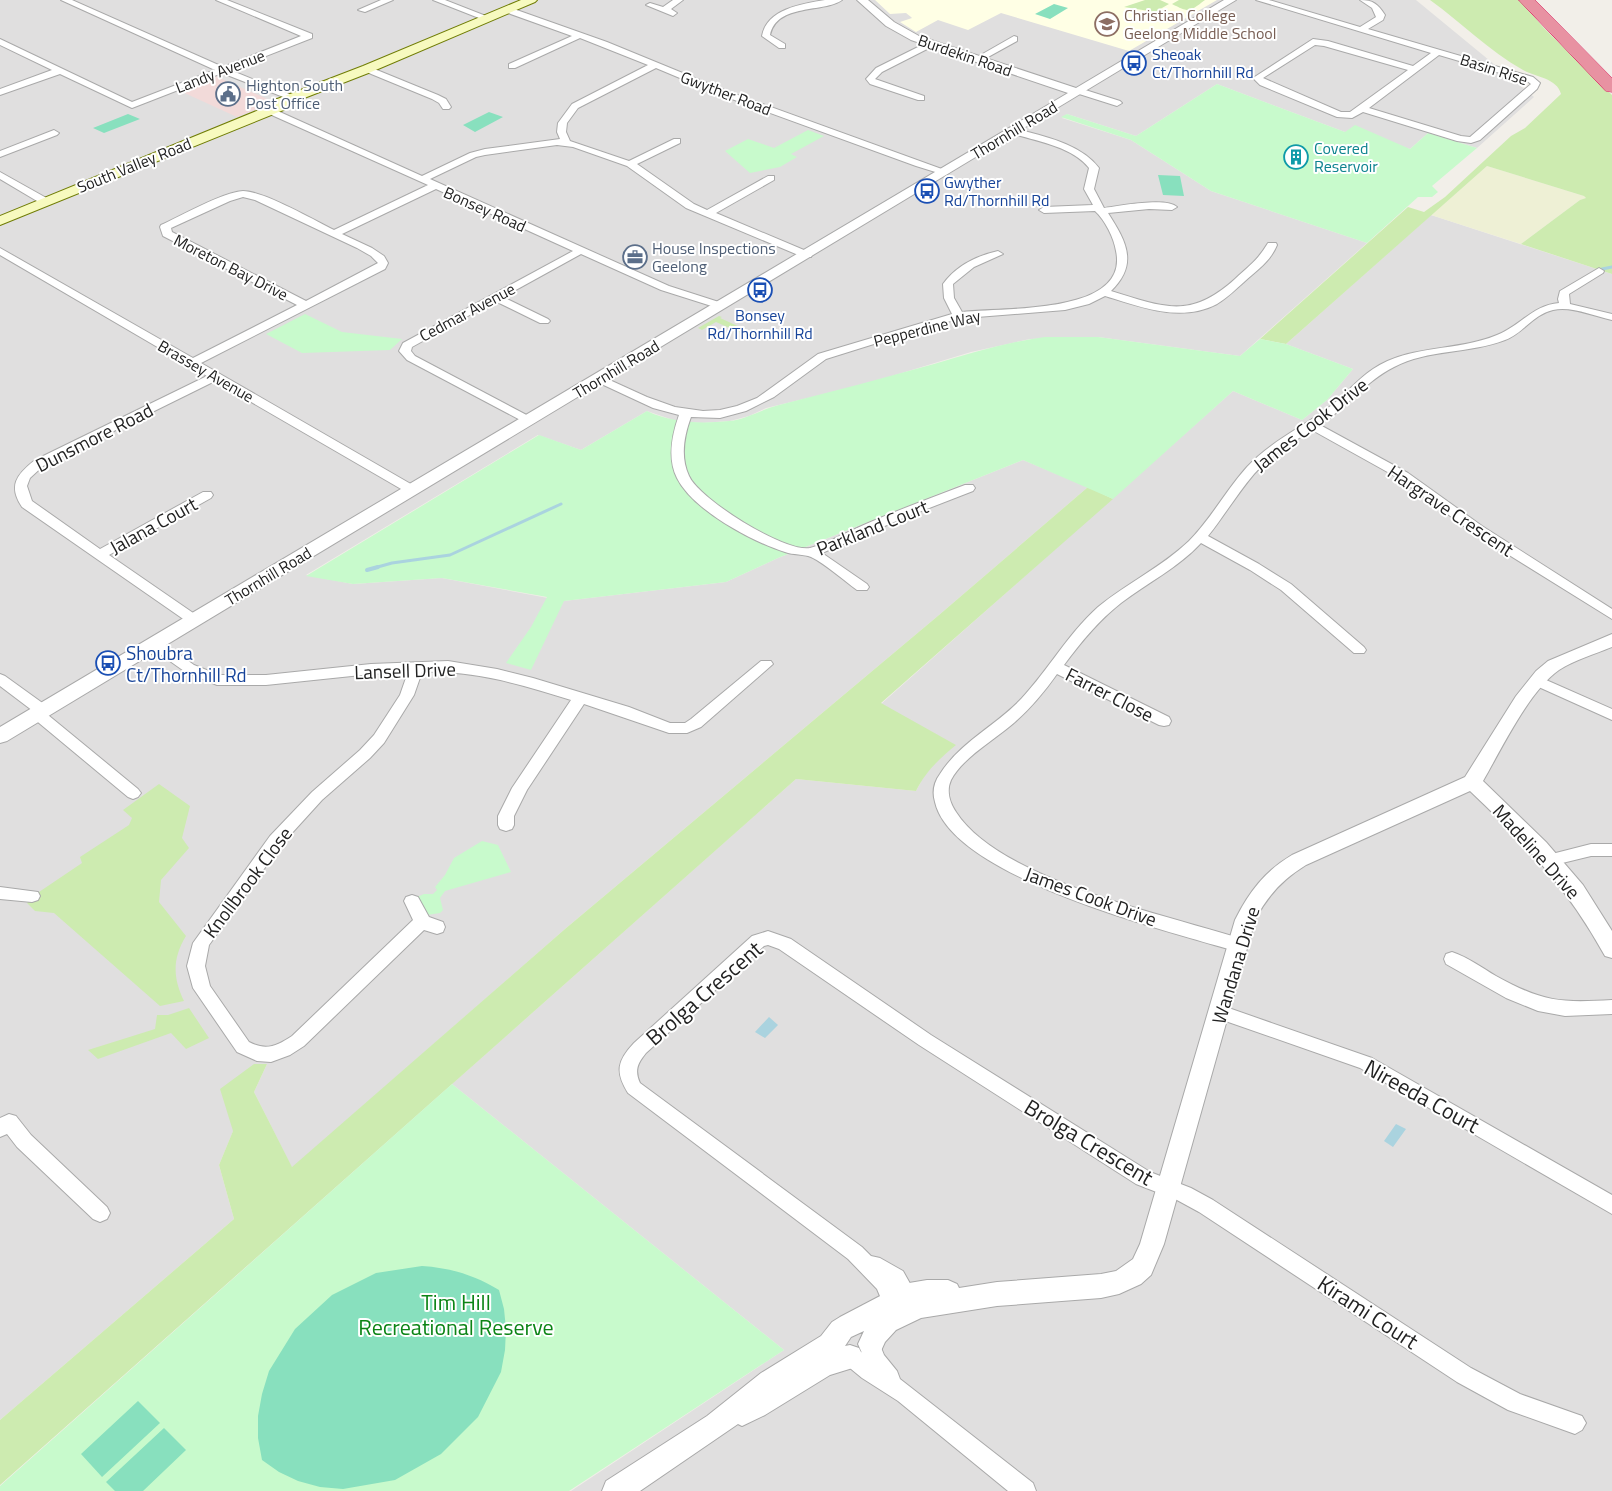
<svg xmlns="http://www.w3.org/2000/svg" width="1612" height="1491" font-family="'Titillium Web',sans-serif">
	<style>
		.residential { fill: #e0dfdf }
		.commercial { fill: #f2dad9 }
		.education { fill: #ffffe5 }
		.farmland { fill: #eef0d5 }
		.grass { fill: #cdebb0 }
		.park { fill: #c8facc }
		.pitch { fill: #88e0be }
		.parking { fill: #e2e2e2 }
		.water { fill: #aad3df }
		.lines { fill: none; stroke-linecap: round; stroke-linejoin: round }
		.stream-far1 { stroke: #aad3df; stroke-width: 3 }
		.stream { stroke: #aad3df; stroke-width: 4 }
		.minor-casing { stroke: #a9a9a9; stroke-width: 2 }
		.tertiary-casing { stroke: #a9a9a9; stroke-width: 2 }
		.secondary-casing { stroke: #707d05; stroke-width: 2 }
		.motorway-casing { stroke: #dc2a67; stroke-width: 1 }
		.minor { fill: #fff; fill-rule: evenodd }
		.tertiary { fill: #fff; fill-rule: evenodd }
		.secondary { fill: #f7fabf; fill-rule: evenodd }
		.motorway { fill: #e892a2; fill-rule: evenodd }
		.labels { text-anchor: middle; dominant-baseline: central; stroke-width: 4; stroke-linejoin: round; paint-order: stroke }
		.far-education-label { font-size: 16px; fill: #785e54; stroke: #fff; text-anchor: start }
		.far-transit-label { font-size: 16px; fill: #164399; stroke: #fff; text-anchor: start }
		.far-street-label { font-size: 16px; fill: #222; stroke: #fff }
		.far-service-label { font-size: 16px; fill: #4e5e75; stroke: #fff; text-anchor: start }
		.far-culture-label { font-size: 16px; fill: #0d838f; stroke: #fff; text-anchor: start }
		.street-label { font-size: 19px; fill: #222; stroke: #fff }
		.transit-label { font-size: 19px; fill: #164399; stroke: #fff; text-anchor: start }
		.near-street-label { font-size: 22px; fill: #222; stroke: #fff }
		.near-park-label { font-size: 22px; fill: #0c8416; stroke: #fff }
	</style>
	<rect width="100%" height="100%" fill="#f2efe9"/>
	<!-- residential -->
	<path class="residential" d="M0 0H1416L1534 97 1477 148 1428 133 1410 149 1345 132 1217 84 1136 136 1067 114 1062 118 1131 140 1211 191 1367 243 1240 356 1098 337 1030 339 971 352 859 386 766 408 749 416 730 421 701 423 673 420 647 411 581 450 538 435 306 575 353 584 442 578 564 601 726 582 778 558 1023 460 1088 487 939 615 565 929 292 1168 254 1092 267 1064H261L219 1165 234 1219 0 1420Z
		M1431 215 1612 274V1491H571L784 1350 452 1084 796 779 916 791 923 778 934 763 955 745 881 704 1233 391 1302 420 1327 400 1353 369 1286 344Z"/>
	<!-- commercial -->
	<path class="commercial" d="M216 76 275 102 237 117 178 90Z"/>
	<!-- education -->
	<path class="education" d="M875 0H1217L1129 51 1001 13 968 30 938 20 916 32 900 22 912 18 911 17 906 13 890 14Z"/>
	<!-- farmland -->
	<path class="farmland" d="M1487 166 1584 196 1586 198 1580 200 1521 244 1431 215Z"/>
	<!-- grass -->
	<path class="grass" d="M1145 0H1160L1169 4 1155 12 1124 7Z
		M1179 0H1205C1189 12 1190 13 1172 4Z
		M1430 0H1520L1544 28 1612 95V274L1521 244 1580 200 1586 198 1584 196 1487 166 1286 344 1260 339 1408 207 1424 212 1445 197 1511 136 1525 128 1561 94C1557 78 1535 77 1523 70 1489 51 1462 23 1430 0Z
		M719 316 722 317 720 318 762 337 757 340 716 322 702 330 698 328Z
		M1088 487 1113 499 881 703 956 745C939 759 926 771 916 791L796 779 0 1485V1420L234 1219 219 1165 233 1131 220 1089 254 1064H267L254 1092 292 1167 565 929 939 615Z
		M159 784 190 806 182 838 189 848 161 880 159 902 186 936C172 959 173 978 184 1001L160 1006 54 913 35 911 27 903 39 892 82 863 80 857 129 825 132 818 123 810Z
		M189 1008 209 1038 186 1049 171 1033 98 1059 88 1050 155 1029 157 1015H168Z"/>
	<!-- park -->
	<path class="park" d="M1217 84 1345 132 1355 125 1410 149 1428 133 1477 148 1432 186 1438 192 1432 197H1418L1367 243 1211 191 1131 140 1061 117 1067 114 1136 136Z
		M808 130 824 136 791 154 797 157 780 167 750 173 725 151 748 139 774 148Z
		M305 314 342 332 402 339 390 350 302 353 266 334Z
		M1045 337H1098L1240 356 1260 339 1286 344 1353 369 1327 400 1302 420 1233 391 1113 499 1023 460 778 558 726 582 564 601 531 670 506 663 531 627 547 597 442 578 353 584 306 576 539 435 581 450 647 411C672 423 701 424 729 421 747 419 762 409 779 405 831 392 883 378 934 364 971 353 1007 342 1045 337Z
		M482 841 498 845 511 872 445 891 440 898 443 910 440 913 427 915 417 897 424 894H433L437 890 435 887 445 875 454 858Z
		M452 1084 784 1350 569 1491H0V1486Z"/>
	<!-- pitch -->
	<path class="pitch" d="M1054 4 1068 8 1050 19 1035 14Z
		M489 112 503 117 475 132 463 125Z
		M128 114 140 119 104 133 93 128Z
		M1158 175 1180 176 1184 196 1163 195Z
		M422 1266C451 1268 474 1275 499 1290L504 1309 506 1329 505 1350 501 1372 478 1417 441 1454 395 1480 343 1489 320 1487 298 1481 279 1472 262 1460 258 1438V1416L262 1394 269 1371 295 1329 332 1295 376 1273Z
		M138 1401 160 1423 102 1477 81 1454Z
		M164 1428 186 1450 143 1491H115L106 1482Z"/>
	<!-- parking -->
	<path class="parking" d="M229 77 278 98 272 101 220 78Z"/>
	<!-- water -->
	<path class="water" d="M769 1017 778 1025 765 1038 755 1032Z
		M1396 1124 1406 1129 1393 1147 1384 1141Z"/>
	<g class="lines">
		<!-- stream-far1 -->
		<path class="stream-far1" d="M1602 269 1612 267
			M374 568 392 563 450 555 561 504"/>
		<!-- stream -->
		<path class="stream" d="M367 570 378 567"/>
		<!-- minor casing -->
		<g class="minor-casing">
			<path id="minor" d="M61 0H72L223 67 301 36 216 0H227L312 34V38L230 70 299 98 297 100H291L222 73 132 108 60 74 0 95V89L52 70 0 45V39L132 102 215 70Z
				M381 0H393L365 12 358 10Z
				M433 0H445L491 18 484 20Z
				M673 0H683L671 9 677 13 673 16 646 5 650 3 663 7Z
				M825 0H842C824 13 777 3 770 35L785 44V48H779L762 36C767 9 801 4 825 0Z
				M1256 0H1269L1360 27 1376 17 1372 8 1360 0C1373 0 1378 4 1385 15L1383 20 1368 29 1533 77 1540 83 1537 89 1480 140 1471 143 1457 141 1363 112 1352 118 1337 117 1260 85 1253 78 1313 39 1328 41 1413 66 1431 53ZM1315 45 1324 46 1408 70 1350 112H1341L1263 78ZM1439 55 1527 81 1531 84 1470 137 1461 136 1369 108Z
				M505 8H511L607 42 724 90 950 172 945 175 916 166 718 94 656 68 578 108 567 123 566 132 570 141 629 161 674 139H680V143L637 164 694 204 707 210 768 176H774V180L716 213 811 253 812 255 811 257H803L686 208 627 166 573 147 557 145 485 155 476 157 430 179 669 286 725 304 727 306 721 309 661 290 581 254 503 297 548 319 550 321 548 323H540L495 301 412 347 411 351 415 356 536 420 534 423H526L407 360 399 351 403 343 573 251 436 189 342 234 372 248 384 256 388 263 385 269 201 363 416 487 418 490 416 493H408L215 381 43 466 30 478 27 486 32 501 100 549 203 492H211L213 495 211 498 109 555 199 617 201 620 199 623H189L22 507C8 486 16 475 35 460L207 376 0 255V248L193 358 297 305 163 236 160 227 161 225C181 216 223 192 243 191 263 191 314 220 334 230L428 185 265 112V108H271L422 176 470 153 485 149 560 139 557 132 558 123 572 104 648 65 580 38 515 68H509V64L572 36 505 12ZM243 197 255 200 357 248 371 256 378 263 306 301 172 232 171 228 230 201Z
				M1014 36 1017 37V41L979 62 972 60Z
				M930 41 934 44 933 46 882 72 875 79 924 96V100H918L870 84 866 79 876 68Z
				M367 66 438 95 446 99 451 107 449 109H443L439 103 432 99 364 71 363 69Z
				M1079 88 1120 101 1122 103 1117 106 1076 93V89Z
				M1013 128C1042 136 1080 143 1099 168L1094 189 1104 208C1120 206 1166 197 1177 207L1172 210 1149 209 1108 213C1126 241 1139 264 1111 291 1164 307 1190 320 1235 279 1250 265 1257 261 1268 243H1276L1277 245C1270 262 1257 270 1244 282 1236 289 1227 298 1217 304 1181 323 1141 307 1105 296L1089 304 1065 310 977 317 958 319 925 328 826 359 774 397 746 411 720 418 691 417C684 436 680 457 689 476 699 499 785 553 810 548 827 544 849 531 866 524 898 510 931 498 965 485H973L975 488 973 491 901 519 822 553 867 584 869 587 867 590H857C843 580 826 564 811 557 804 554 793 555 785 552 751 541 693 510 677 478 667 458 672 435 679 415L653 408 595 381 593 379 595 377H603L647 397 675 407 703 411 720 410 737 406 757 398 818 354 952 314 944 298 943 284C956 266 976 256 998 251L1003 254 974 267 953 284 954 298 962 312C999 307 1130 316 1116 251 1114 238 1105 220 1095 211L1044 213 1039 210 1044 207 1093 205 1084 189 1089 168C1072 146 1035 141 1010 133V129Z
				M54 130 59 133 57 135 0 157V151Z
				M0 172 50 200 51 202 50 204H42L0 179Z
				M1599 268 1604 271 1603 273 1569 294 1570 304 1612 314V320C1593 316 1572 306 1553 310 1534 314 1522 334 1505 340 1469 354 1428 349 1394 367 1366 381 1346 408 1320 425L1408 473 1482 526 1612 609V619L1472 532 1400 479 1312 430C1291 443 1270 456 1254 474 1237 494 1224 516 1208 536L1259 564 1291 584 1364 647 1366 650 1364 653H1354L1281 590 1250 570 1201 543C1178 568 1147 583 1121 603 1098 621 1081 642 1064 665L1169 717 1171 721 1169 725 1164 726 1159 725 1057 674C1045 691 1031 708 1015 722 996 739 963 757 951 780 946 791 950 803 956 812 1000 881 1169 915 1245 940L1247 945 1245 950 1239 952C1171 932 952 878 935 802 932 792 934 782 940 774 960 742 997 725 1022 698 1049 669 1068 634 1098 607 1127 583 1162 567 1189 541 1211 519 1226 490 1247 467 1270 442 1301 428 1328 408 1344 397 1356 380 1373 369 1411 344 1456 352 1497 335 1520 326 1533 305 1559 303L1558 299 1560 291Z
				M155 639 160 641 194 665 219 675H266L371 664 448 661 497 669 533 678 629 707 670 723H685L691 719 761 661H771L773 664 701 727 687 733H669L584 704 527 790 514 816V825L512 829 506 831 500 829 498 825V816L512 788 571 700C523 685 474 670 422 672L414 695 384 743 370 758 322 800 282 844 209 945 205 966 210 986 249 1042C266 1051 277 1046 292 1036L413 920 404 901 406 897 412 895 418 897 429 917 443 922 445 927 443 932 437 934 424 930 304 1046 290 1055 271 1062 257 1061 237 1052 193 988 187 966 193 943 270 836 312 792 360 750 374 735 400 695 408 672 371 674 266 685H217L184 671 150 647 148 644 150 641Z
				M0 674 5 676 48 707 50 711 48 715 138 789 141 793 138 797 133 799 128 797 33 718 31 714 33 711 0 686Z
				M1537 676 1612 709V720L1532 684 1530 681 1532 678Z
				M1591 844H1612V856H1591L1550 866 1544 864 1542 860 1544 856Z
				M0 887 38 892 40 896 38 900 32 902 0 899Z
				M768 931 791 939 931 1035 1150 1172 1191 1188 1213 1200 1471 1368 1520 1394 1582 1416 1586 1423 1582 1430 1575 1434 1508 1410 1457 1382 1199 1212 1177 1200 1136 1184 919 1045 779 949 768 945 764 946 646 1053C638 1063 634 1070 640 1083L862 1247 871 1256 880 1258 903 1271 917 1296 914 1303 907 1305 901 1303 899 1308 892 1310 885 1308 877 1289 848 1259 628 1093C615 1072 617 1061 634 1043L752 936Z
				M1452 952C1468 957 1482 968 1496 976 1543 1002 1560 1003 1612 1000V1014L1565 1016 1538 1011 1506 998 1446 964 1444 959 1446 954Z
				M1220 1005 1372 1058 1612 1195V1214L1360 1068 1214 1017 1211 1012 1214 1007Z
				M9 1114 16 1116 31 1135 107 1207 110 1213 107 1219 100 1222 93 1219 17 1147 7 1134 0 1137V1118Z
				M871 1337 878 1340 884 1355 897 1371 900 1379 1033 1483 1036 1491H1008L898 1401 862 1378 845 1364 842 1357 845 1350 852 1347 863 1353 861 1347 864 1340Z"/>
		</g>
		<!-- tertiary casing -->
		<g class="tertiary-casing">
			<path id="tertiary" d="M857 0H868L894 22 919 36 1076 88 1224 0H1236L7 741 0 743V727L1068 93 911 40 886 26Z
				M1612 634V647C1595 654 1574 660 1559 670 1529 691 1502 748 1483 781L1546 842 1583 885 1612 931V958L1605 956C1567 887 1526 844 1470 791L1306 865C1283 879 1267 896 1255 920L1164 1244 1151 1275 1141 1284 1119 1294 1101 1298 997 1306 921 1318 896 1330 885 1342 880 1353 871 1356 862 1353 858 1344 864 1331 851 1337 845 1346 850 1345 859 1348 863 1357 859 1366 830 1375 765 1415 742 1426 738 1424 640 1491H602L606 1481 707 1416 761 1373 821 1336 832 1322 840 1317 903 1284 927 1280H948L957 1284 959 1288 997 1282 1101 1274 1116 1271 1133 1259 1140 1244 1235 920C1249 892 1265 871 1292 855L1465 777 1516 696 1536 671 1548 661Z"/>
		</g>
		<!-- secondary casing -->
		<g class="secondary-casing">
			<path id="secondary" d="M521 0H537L535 2 371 72 294 102 286 109 0 225V216L271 105 272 101 363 66Z"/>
		</g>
		<!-- motorway casing -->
		<g class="motorway-casing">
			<path id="motorway" d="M1519 0H1535L1612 78V92L1606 91Z"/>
		</g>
		<!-- minor -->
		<use href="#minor" class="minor"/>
		<!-- tertiary -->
		<use href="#tertiary" class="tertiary"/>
		<!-- secondary -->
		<use href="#secondary" class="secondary"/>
		<!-- motorway -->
		<use href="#motorway" class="motorway"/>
	</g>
	<!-- icons -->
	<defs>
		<g id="school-ring" transform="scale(1.25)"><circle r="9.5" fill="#fff" stroke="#8d6e63" stroke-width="1.5"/><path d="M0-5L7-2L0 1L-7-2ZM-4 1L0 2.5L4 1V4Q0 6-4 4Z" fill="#8d6e63"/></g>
		<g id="bus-ring" transform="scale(1.25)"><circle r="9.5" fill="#fff" stroke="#1a4fb4" stroke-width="1.5"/><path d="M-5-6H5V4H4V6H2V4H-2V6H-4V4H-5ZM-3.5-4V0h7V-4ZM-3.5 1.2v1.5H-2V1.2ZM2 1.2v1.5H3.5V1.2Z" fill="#1a4fb4"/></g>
		<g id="civic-ring" transform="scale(1.25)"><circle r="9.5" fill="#fff" stroke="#5c6f8a" stroke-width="1.5"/><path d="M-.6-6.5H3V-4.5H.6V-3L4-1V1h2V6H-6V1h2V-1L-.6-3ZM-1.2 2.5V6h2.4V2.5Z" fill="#5c6f8a"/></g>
		<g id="building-ring" transform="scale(1.25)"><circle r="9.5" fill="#fff" stroke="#0f9aa8" stroke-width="1.5"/><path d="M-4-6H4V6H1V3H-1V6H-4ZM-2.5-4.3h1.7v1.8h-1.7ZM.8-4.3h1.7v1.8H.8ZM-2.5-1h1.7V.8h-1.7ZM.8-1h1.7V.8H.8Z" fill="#0f9aa8"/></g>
		<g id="office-ring" transform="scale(1.25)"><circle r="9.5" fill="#fff" stroke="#5c6f8a" stroke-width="1.5"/><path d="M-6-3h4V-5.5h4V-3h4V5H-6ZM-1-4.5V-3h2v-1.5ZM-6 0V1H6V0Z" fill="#5c6f8a"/></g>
	</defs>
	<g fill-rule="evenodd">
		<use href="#school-ring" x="1107" y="24"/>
		<use href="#bus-ring" x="1134" y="63"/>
		<use href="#civic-ring" x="228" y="94"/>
		<use href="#building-ring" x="1296" y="157"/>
		<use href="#bus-ring" x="927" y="191"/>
		<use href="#office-ring" x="635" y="257"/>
		<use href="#bus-ring" x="760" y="290"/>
		<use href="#bus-ring" x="108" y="663"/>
	</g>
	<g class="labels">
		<!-- far-education labels -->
		<g class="far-education-label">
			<text x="1124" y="15">Christian College<tspan x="1124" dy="18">Geelong Middle School</tspan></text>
		</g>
		<!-- far-transit labels -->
		<g class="far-transit-label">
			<text x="1152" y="54">Sheoak<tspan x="1152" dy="18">Ct/Thornhill Rd</tspan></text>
			<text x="944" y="182">Gwyther<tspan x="944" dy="18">Rd/Thornhill Rd</tspan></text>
			<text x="760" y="315" text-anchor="middle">Bonsey<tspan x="760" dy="18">Rd/Thornhill Rd</tspan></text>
		</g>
		<!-- far-street labels -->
		<g class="far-street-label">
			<text transform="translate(965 55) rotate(19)">Burdekin Road</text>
			<text transform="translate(1494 69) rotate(18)">Basin Rise</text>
			<text transform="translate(220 71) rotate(-21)">Landy Avenue</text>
			<text transform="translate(726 93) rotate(21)">Gwyther Road</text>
			<text transform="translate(1014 130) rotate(-31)">Thornhill Road</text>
			<text transform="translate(134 165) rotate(-22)">South Valley Road</text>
			<text transform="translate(485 209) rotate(24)">Bonsey Road</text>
			<text transform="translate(231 267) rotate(27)">Moreton Bay Drive</text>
			<text transform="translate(467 312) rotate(-28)">Cedmar Avenue</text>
			<text transform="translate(927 328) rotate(-14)">Pepperdine Way</text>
			<text transform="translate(616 369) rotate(-31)">Thornhill Road</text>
			<text transform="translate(206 371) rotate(30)">Brassey Avenue</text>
			<text transform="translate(268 576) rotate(-31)">Thornhill Road</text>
		</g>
		<!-- far-service labels -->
		<g class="far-service-label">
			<text x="246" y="85">Highton South<tspan x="246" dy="18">Post Office</tspan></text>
			<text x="652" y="248">House Inspections<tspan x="652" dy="18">Geelong</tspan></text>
		</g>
		<!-- far-culture labels -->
		<g class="far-culture-label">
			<text x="1314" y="148">Covered<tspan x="1314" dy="18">Reservoir</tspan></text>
		</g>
		<!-- street labels -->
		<g class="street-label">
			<text transform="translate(1310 424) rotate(-38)">James Cook Drive</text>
			<text transform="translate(94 437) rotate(-27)">Dunsmore Road</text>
			<text transform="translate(1451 510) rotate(34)">Hargrave Crescent</text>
			<text transform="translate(153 525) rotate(-29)">Jalana Court</text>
			<text transform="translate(872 527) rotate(-22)">Parkland Court</text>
			<text transform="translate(405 670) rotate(-2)">Lansell Drive</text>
			<text transform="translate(1110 694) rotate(27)">Farrer Close</text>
			<text transform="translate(1537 851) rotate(48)">Madeline Drive</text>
			<text transform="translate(247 882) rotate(-53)">Knollbrook Close</text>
			<text transform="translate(1091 896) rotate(20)">James Cook Drive</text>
			<text transform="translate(1235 965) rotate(-73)">Wandana Drive</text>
		</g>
		<!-- transit labels -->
		<g class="transit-label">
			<text x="126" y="652">Shoubra<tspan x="126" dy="22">Ct/Thornhill Rd</tspan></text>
		</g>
		<!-- near-street labels -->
		<g class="near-street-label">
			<text transform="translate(704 993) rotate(-41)">Brolga Crescent</text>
			<text transform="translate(1422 1096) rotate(29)">Nireeda Court</text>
			<text transform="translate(1089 1142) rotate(31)">Brolga Crescent</text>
			<text transform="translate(1368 1312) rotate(33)">Kirami Court</text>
		</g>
		<!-- near-park labels -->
		<g class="near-park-label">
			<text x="456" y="1302">Tim Hill<tspan x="456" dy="25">Recreational Reserve</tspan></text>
		</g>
	</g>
</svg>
